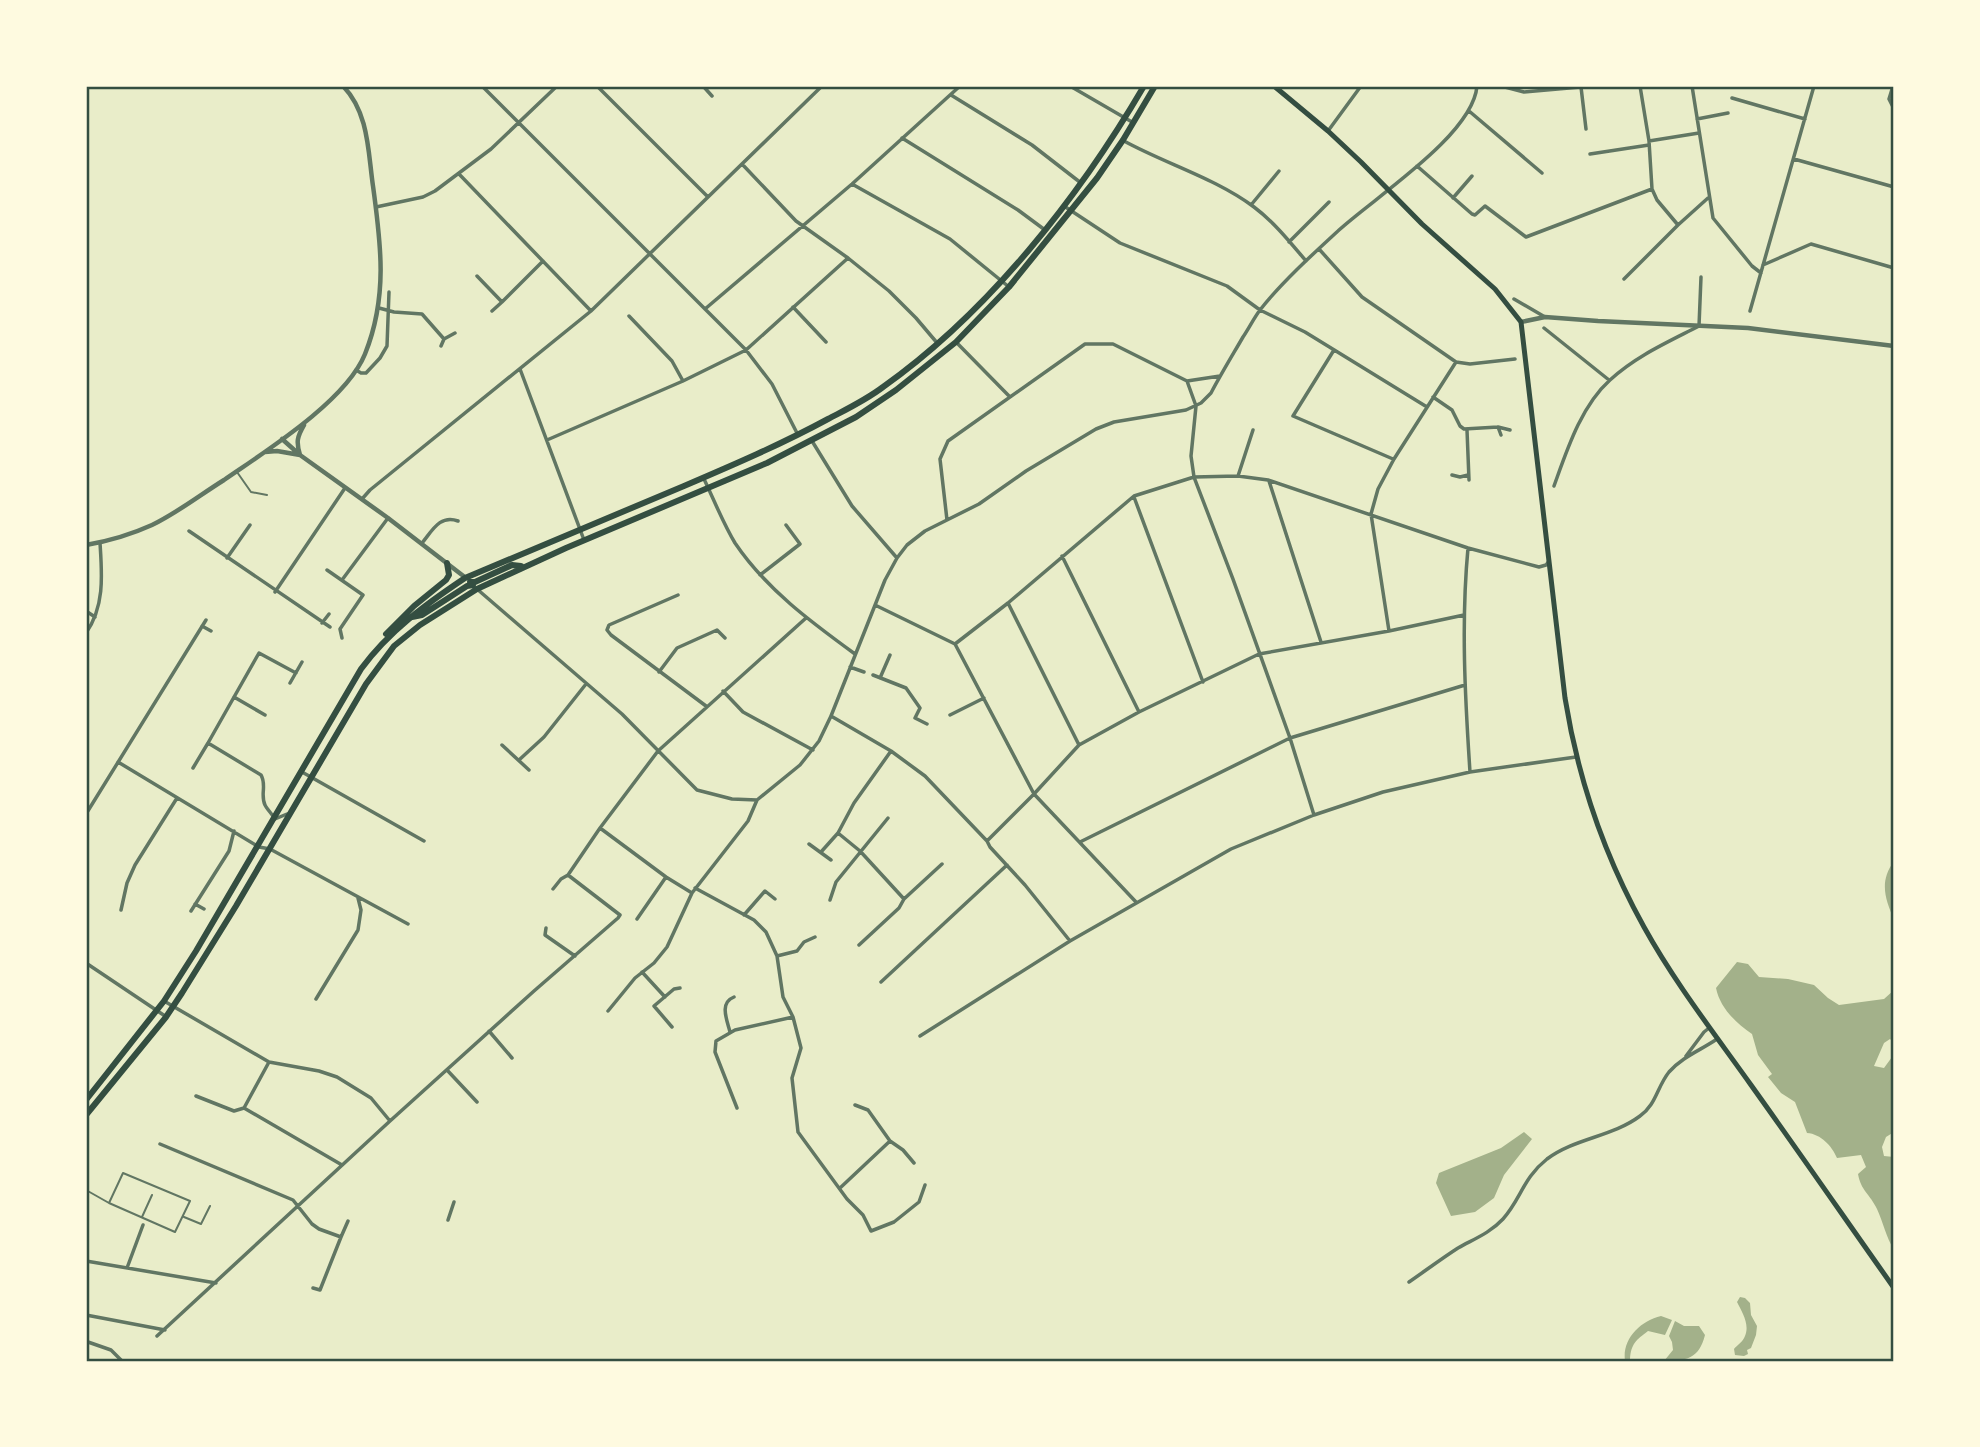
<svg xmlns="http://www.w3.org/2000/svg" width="1980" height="1447" font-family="Mulish,sans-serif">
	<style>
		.water { fill: #a3b18a }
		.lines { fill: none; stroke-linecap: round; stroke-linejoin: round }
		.service { stroke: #617663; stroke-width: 2 }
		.minor { stroke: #617663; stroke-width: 3.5 }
		.tertiary { stroke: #617663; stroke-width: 4.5 }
		.primary { stroke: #344e41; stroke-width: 5 }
		.trunk { stroke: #344e41; stroke-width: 6 }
		.neatline { fill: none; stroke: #344e41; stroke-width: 2.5 }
	</style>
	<rect width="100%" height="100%" fill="#e9edc9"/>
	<!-- water -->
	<path class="water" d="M1894 861V920C1885 898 1879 882 1894 861Z
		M1737 962 1748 964 1759 977 1788 979 1814 985 1828 998 1839 1005 1884 999 1894 990V1043L1890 1039 1884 1043 1874 1066 1884 1068 1892 1057 1894 1049V1132L1886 1137 1882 1147 1884 1156 1894 1157V1250C1886 1237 1883 1222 1877 1209 1870 1194 1861 1191 1858 1174L1866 1167 1861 1155 1837 1158C1832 1146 1821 1134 1807 1133L1795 1102 1781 1093 1768 1077 1772 1074 1758 1055 1752 1034C1736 1023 1720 1008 1716 988Z
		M1524 1132 1532 1139 1504 1175 1494 1198 1475 1212 1451 1216 1436 1183 1439 1173 1501 1148Z
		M1740 1297 1745 1298 1750 1303 1751 1315 1757 1326 1756 1335 1751 1348 1747 1350 1748 1354 1744 1356 1735 1355 1734 1349C1737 1345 1743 1342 1745 1336 1750 1324 1742 1312 1737 1302Z
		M1661 1316 1672 1320 1665 1335 1648 1331C1636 1340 1631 1344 1630 1359L1633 1361H1625C1622 1339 1640 1321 1661 1316Z
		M1675 1321 1684 1326H1699L1705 1335C1699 1359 1686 1361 1664 1361L1673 1350 1672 1342 1669 1336Z"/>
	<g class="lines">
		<!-- service -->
		<path class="service" d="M237 472 251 492 267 495
			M86 1190 109 1203 175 1232 190 1201 123 1173 109 1203
			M142 1217 152 1195
			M184 1217 201 1224 210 1206"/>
		<!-- minor -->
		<path class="minor" d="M482 86 746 350 772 384 798 435
			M597 86 708 197
			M703 86 712 96
			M1070 86 1132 122
			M1501 86 1524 92 1592 86
			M1640 86 1649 141 1652 189 1657 200 1678 225
			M1692 86 1713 218 1752 266 1761 273
			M1893 86 1889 99 1894 109
			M1581 87 1586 129
			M951 95 1032 145 1081 183
			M1732 98 1805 119
			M1469 111 1542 173
			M1697 119 1728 113
			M1328 131 1361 86
			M902 138 1018 210 1045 230
			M1124 141C1166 164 1215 178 1254 207 1274 222 1290 242 1306 261
			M1649 141 1699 133
			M1590 154 1649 145
			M1794 159 1894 187
			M742 164 796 221 848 258 889 291 916 318 938 344
			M1417 166 1472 214 1475 215 1485 206 1526 237 1652 189
			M459 174 591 311
			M852 184 950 239 1009 287
			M1453 198 1472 176
			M1251 205 1279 171
			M1064 206 1120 243 1227 286 1260 310 1305 332 1427 407
			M376 207 423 197 435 191 491 149 557 86
			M1289 242 1329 202
			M1319 249 1362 297 1456 362 1470 364 1515 359
			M1763 265 1811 244 1894 268
			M477 276 502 302 543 261
			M1624 279 1678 225 1708 198
			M1514 299 1545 317
			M793 307 826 342
			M379 308 394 312 422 314 444 339 455 333
			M705 309 852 184 960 86
			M492 311 502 302
			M1750 311 1814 86
			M629 316 672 361 683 381
			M1544 328 1609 380
			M956 342 1010 397
			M441 346 444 339
			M1334 350 1293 416 1393 459
			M520 369 584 540
			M356 370 361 373H366L380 358 387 346 389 292
			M1187 381 1196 406 1191 456 1194 477 1233 579 1290 738 1314 815
			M1433 397 1452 410 1460 426 1464 429 1498 427 1510 430
			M1498 427 1501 435
			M1467 430 1469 480
			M547 440 683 381 746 350 848 258
			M812 441 852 506 897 558
			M1452 475 1460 477 1468 475
			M1238 476 1253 430
			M704 479C714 500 723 523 735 543 766 589 811 622 855 654
			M1269 481 1321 642
			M1554 486C1567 450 1581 406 1610 380 1636 356 1668 342 1699 326L1701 277
			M1134 497 1203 682
			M362 499 370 490 591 311 822 86
			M947 520 940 459 948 441 1085 344H1113L1187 381 1220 376
			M189 531 330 627
			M422 543C432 531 440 514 458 521
			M1468 548C1461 623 1465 697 1470 772
			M1062 556 1139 712
			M227 558 250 525
			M327 570 363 595 340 629 342 638
			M760 575 800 544 786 525
			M342 580 388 518
			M477 589 622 714 697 790 732 799 757 800 800 765 819 741 831 716 885 580 897 558 907 545 925 531 979 504 1026 471 1096 429 1114 422 1186 410 1201 403 1211 393C1221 374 1232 356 1243 337 1249 328 1254 318 1260 310 1281 283 1314 253 1339 230 1375 197 1473 135 1477 86
			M275 592 345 488
			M678 595 609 625 607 630 611 635 706 706
			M1008 603 1079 745
			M875 605 955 644 1034 794 1136 902
			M86 611 95 617
			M322 623 329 614
			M202 626 211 631
			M1389 631 1371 514 1378 489 1394 459 1456 362
			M86 633C105 606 102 574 100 543
			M955 644 1008 603 1134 496 1194 477 1238 476 1268 480 1468 548 1539 567 1546 565 1549 561
			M850 667 864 672
			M659 672 677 648 717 630 725 638
			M873 675 906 688 920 708 915 718 927 724
			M880 678 890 655
			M290 683 302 662
			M723 691 743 712 813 750
			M234 697 265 715
			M950 715 984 698
			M831 716 891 751 925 776 987 841 990 847 1025 885 1070 941
			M502 745 529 770
			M891 751 854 803 838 833 860 851 904 899
			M519 760 544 737 586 684
			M118 762 259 847 270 849 408 924
			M193 768 208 743
			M302 772 424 841
			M86 814 206 620
			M287 814 275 819C272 814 267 809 265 805 260 795 267 785 261 775L208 743 259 653 296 673
			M600 828 666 877 692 893
			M987 841 1034 794 1079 745 1139 712 1259 654 1389 631 1464 615
			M1080 842 1290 738 1465 685
			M809 844 831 860
			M821 852 838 833
			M695 888 754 920 766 932 777 956 783 997 793 1017 801 1048 792 1078 798 1132 847 1199 863 1215 871 1231 894 1222 919 1202 925 1185
			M553 889 561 879 568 875 600 828 658 751 806 618
			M830 900 836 882 888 818
			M195 904 204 909
			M121 910 127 883 135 865 177 798
			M191 911 229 851 234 831
			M744 915 765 891 775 899
			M637 919 666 877
			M546 928 545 935 575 956
			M859 945 899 908 904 899 942 864
			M777 956 797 951 804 942 815 937
			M86 963 165 1016
			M642 972 665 997
			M881 982 1007 865
			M316 999 358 930 361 910 358 898
			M164 1001 269 1062 319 1071 337 1077 371 1098 390 1121
			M608 1011 635 978 654 963 667 947 692 893 748 821 757 800
			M672 1027 654 1006 674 989 680 988
			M489 1031 512 1058
			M730 1032C727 1020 719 1003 734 997
			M920 1036 1070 941 1231 849 1314 815 1383 792 1470 772 1576 757
			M1686 1056 1704 1032 1709 1028
			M447 1070 477 1102
			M196 1096 234 1111 244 1108
			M244 1108 342 1165
			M244 1108 269 1062
			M737 1108 715 1052 716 1041 735 1030 793 1017
			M890 1141 903 1150 914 1163
			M160 1144 293 1200 312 1224 319 1229 341 1237 320 1290 313 1288
			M840 1188 890 1141 868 1110 855 1105
			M448 1220 454 1202
			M341 1237 348 1221
			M86 1261 216 1283
			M127 1268 143 1225
			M1409 1282C1425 1271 1441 1259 1458 1248 1474 1239 1490 1233 1503 1219 1521 1199 1523 1178 1547 1159 1575 1138 1612 1137 1640 1116 1656 1105 1657 1087 1669 1072 1682 1057 1701 1050 1717 1039
			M86 1315 165 1330
			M157 1336 390 1121 534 991 618 918 620 915 568 875
			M88 1342 111 1350 122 1361"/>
		<!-- tertiary -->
		<path class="tertiary" d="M1521 322 1545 317 1598 321 1748 328 1894 346
			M282 439 300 455 388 518 466 578
			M265 452 277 451 300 455C296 442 297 437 304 425
			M86 545C109 541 130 535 152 525 177 513 200 495 224 480 266 451 346 401 365 354 388 297 381 244 373 186 368 152 369 113 343 86"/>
		<!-- primary -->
		<path class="primary" d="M1274 86 1328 131 1361 162 1422 224 1495 289 1521 322 1565 698C1578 779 1604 855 1644 927 1675 983 1714 1033 1751 1085 1799 1152 1846 1220 1894 1288"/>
		<!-- trunk -->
		<path class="trunk" d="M470 582H475L512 565 521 566
			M412 617 422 615 467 586 473 585
			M386 634 414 606 446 580 449 575 447 563
			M86 1100 164 1001 196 951 361 669C389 631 426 604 465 578 538 547 611 516 684 486 733 465 782 444 828 419 847 409 866 400 883 387 989 312 1079 197 1144 86
			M86 1115 166 1017 182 993 236 906 366 684 394 646 420 625 477 589 566 548 767 463 856 417 896 390 956 342 1009 287 1097 178 1123 140 1155 86"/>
	</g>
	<!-- border -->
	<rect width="1980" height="1447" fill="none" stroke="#fefae0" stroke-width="175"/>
	<rect x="88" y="88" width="1804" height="1272" class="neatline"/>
</svg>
